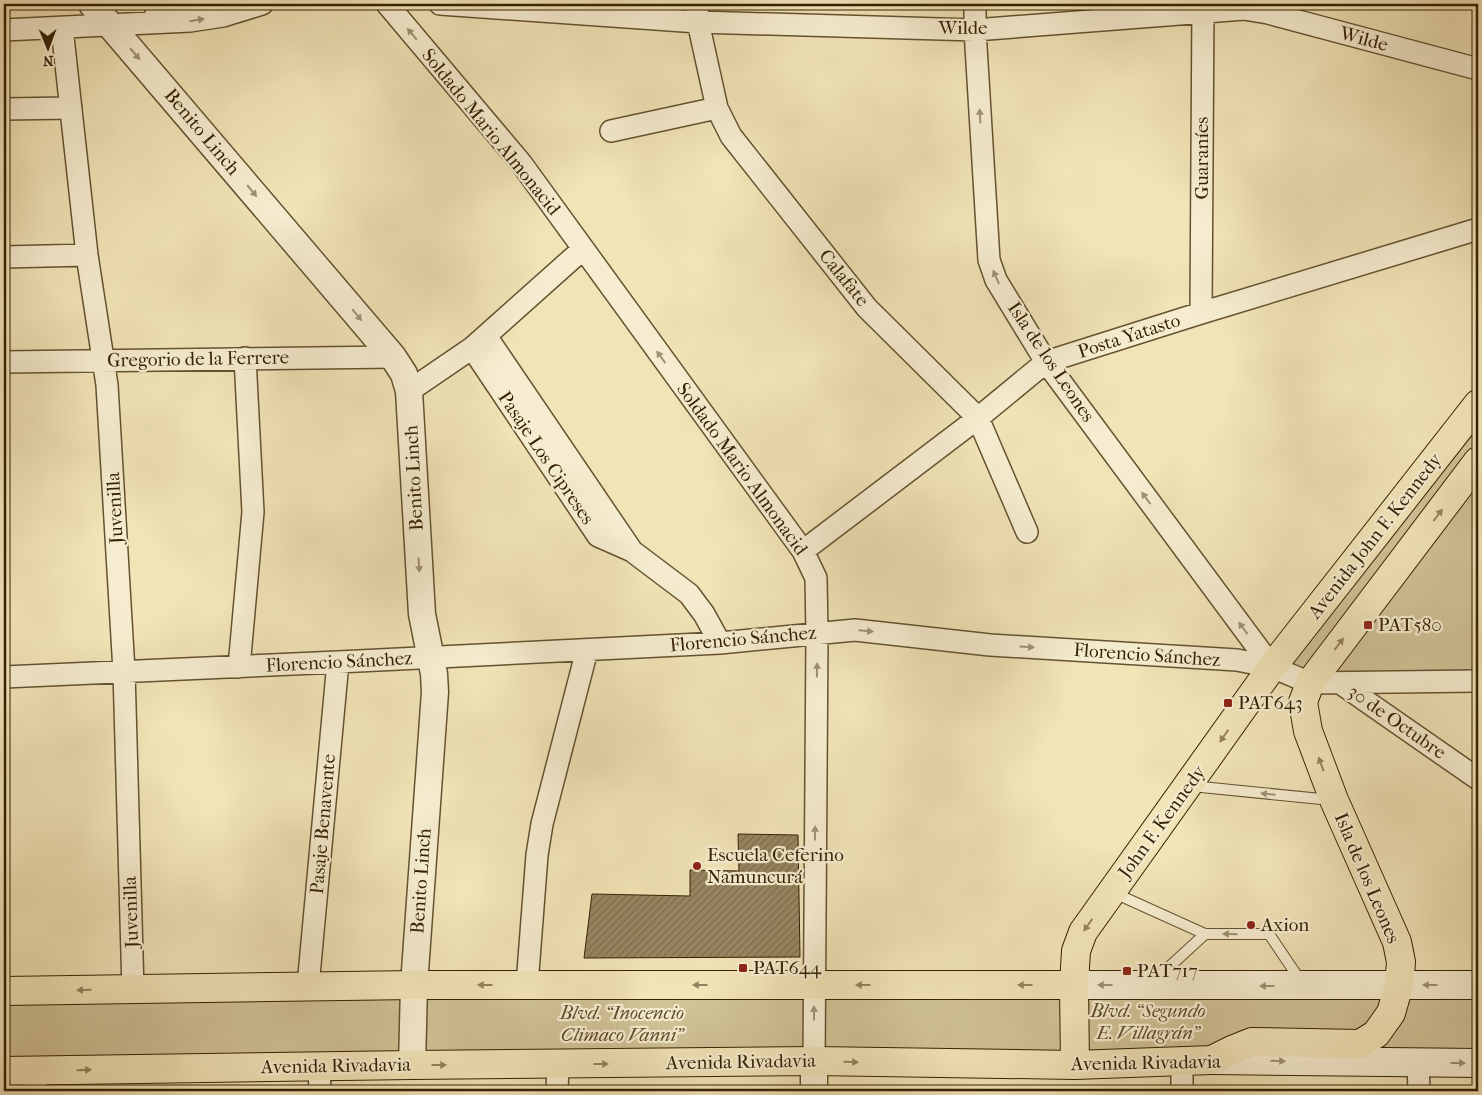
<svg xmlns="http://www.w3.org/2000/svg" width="1482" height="1095" font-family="'IM FELL French Canon',serif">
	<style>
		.green { fill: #d1c398; stroke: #83724e }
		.building { fill: url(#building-hatch); stroke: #352103 }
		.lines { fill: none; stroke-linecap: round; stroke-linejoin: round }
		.service-casing { stroke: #645230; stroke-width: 12 }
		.minor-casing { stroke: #645230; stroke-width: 24 }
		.tertiary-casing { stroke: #645230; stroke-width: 29 }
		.secondary-casing { stroke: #352103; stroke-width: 30 }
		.primary-casing { stroke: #352103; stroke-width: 30 }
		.service { stroke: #f6edd0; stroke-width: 10 }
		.minor { stroke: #f6edd0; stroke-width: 21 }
		.tertiary { stroke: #f6edd0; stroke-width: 26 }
		.secondary { stroke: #f6edd0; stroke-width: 28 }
		.primary { stroke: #f1e4b7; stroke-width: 28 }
		.oneway { fill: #9f9174 }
		.oneway2 { fill: #93825d }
		.poi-dot { fill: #8f2418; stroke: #f6edd0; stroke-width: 2 }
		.labels { text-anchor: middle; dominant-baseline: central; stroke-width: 4.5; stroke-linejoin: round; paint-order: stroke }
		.street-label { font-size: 19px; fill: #352103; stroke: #f6edd0 }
		.poi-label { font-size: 19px; fill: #352103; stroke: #f6edd0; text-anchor: start }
		.park-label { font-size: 19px; font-style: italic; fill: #5c4a28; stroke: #f6edd0 }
	</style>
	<defs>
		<pattern id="building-hatch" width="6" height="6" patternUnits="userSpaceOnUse" patternTransform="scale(1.25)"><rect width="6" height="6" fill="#978661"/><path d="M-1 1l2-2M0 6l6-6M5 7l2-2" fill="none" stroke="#7c6d4e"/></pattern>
	</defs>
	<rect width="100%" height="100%" fill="#f1e4b7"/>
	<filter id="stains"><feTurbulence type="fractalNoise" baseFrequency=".004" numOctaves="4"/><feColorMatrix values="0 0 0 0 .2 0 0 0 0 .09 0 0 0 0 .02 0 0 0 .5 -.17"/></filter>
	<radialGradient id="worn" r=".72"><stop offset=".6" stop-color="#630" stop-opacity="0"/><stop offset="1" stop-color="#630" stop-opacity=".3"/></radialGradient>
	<!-- green -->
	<path class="green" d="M1478 404V461L1310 683 1272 667Z
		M1478 479V672L1330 675Z
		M1478 985V1063L4 1071V991Z"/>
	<!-- building -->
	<path class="building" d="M738 834 798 835 800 957 584 958 592 894 690 896V870L739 871Z"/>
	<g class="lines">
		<!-- service casing -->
		<g class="service-casing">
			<path id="service" d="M1191 786 1331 800
				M1112 892 1205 934
				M1155 980 1205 934H1269L1302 983"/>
		</g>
		<!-- minor casing -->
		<g class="minor-casing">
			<path id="minor" d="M387 4 521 163 803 551 816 578 817 633 814 1061
				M440 4 698 22 975 30 1244 9 1268 13 1478 69
				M697 4 698 22 717 108 731 136 867 308 978 418 1027 532
				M975 4V30L989 260 996 280 1046 362 1272 667
				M155 16 192 4
				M62 28 87 255 107 385 124 671 133 990
				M4 30 190 21 223 16 262 4
				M4 109 71 108
				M611 131 717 108
				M4 257 87 255
				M1201 313 1203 4
				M486 336 632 551
				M472 348 598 536 632 551 689 594 704 614 720 643
				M4 362 393 357
				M409 391 472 348 583 249
				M803 551 978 418 1046 362 1201 313 1478 229
				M239 667 253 512 245 358
				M4 677 338 662 720 643 855 630 990 645 1237 660 1272 667 1310 683 1478 681
				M1340 683 1478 779
				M527 985 537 855 542 824 587 650
				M308 986 338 662
				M1182 1061V1091
				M1418 1063 1419 1091
				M319 1066 320 1091
				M35 1071 36 1091
				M557 1091 558 1064"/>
		</g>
		<!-- tertiary casing -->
		<g class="tertiary-casing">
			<path id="tertiary" d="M92 4 393 357 404 374 409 391 422 614 434 674 435 692 414 985 412 1065
				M814 1091V1061"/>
		</g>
		<!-- secondary casing -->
		<g class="secondary-casing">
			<path id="secondary" d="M1074 985H1478
				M1212 1060 1478 1063"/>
		</g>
		<!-- primary casing -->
		<g class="primary-casing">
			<path id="primary" d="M4 991 414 985H1074
				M1075 1065 1074 985 1076 951 1083 932 1272 667 1478 404
				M4 1071 412 1065 814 1061 1075 1065 1212 1060 1232 1050 1252 1042 1360 1044 1376 1034 1391 1013 1399 985 1401 962 1397 942 1334 800 1308 731 1303 702 1310 683 1478 461"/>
		</g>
		<!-- service -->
		<use href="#service" class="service"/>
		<!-- minor -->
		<use href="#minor" class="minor"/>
		<!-- tertiary -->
		<use href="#tertiary" class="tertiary"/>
		<!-- secondary -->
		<use href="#secondary" class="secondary"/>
		<!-- primary -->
		<use href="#primary" class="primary"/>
	</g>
	<!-- one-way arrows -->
	<defs><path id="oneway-solid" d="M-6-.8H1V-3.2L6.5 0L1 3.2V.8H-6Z" transform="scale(1.25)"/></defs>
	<g class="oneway">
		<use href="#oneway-solid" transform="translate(197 20) rotate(-9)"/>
		<use href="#oneway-solid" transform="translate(412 34) rotate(-130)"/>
		<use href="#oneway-solid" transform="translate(135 54) rotate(50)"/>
		<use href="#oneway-solid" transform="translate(980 116) rotate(-93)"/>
		<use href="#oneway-solid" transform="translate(252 191) rotate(50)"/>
		<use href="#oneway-solid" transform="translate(996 277) rotate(-114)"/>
		<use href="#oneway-solid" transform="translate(357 315) rotate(50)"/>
		<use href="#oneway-solid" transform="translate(661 357) rotate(-126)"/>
		<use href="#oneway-solid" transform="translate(1146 498) rotate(-126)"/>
		<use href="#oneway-solid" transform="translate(419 565) rotate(87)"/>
		<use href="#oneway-solid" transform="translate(1243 628) rotate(-126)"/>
		<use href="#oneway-solid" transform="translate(866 631) rotate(5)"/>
		<use href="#oneway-solid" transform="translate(1027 647) rotate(4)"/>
		<use href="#oneway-solid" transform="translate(817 670) rotate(-89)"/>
		<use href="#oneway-solid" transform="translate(1268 794) rotate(-174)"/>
		<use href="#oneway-solid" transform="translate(815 833) rotate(-89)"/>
		<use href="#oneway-solid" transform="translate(1230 934) rotate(-179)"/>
		<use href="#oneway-solid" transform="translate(1105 985) rotate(-180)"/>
		<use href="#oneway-solid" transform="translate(1430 985) rotate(180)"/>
		<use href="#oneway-solid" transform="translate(1267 986) rotate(-180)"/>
		<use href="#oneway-solid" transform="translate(814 1013) rotate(-90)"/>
		<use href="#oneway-solid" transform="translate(1278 1061) rotate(1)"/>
		<use href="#oneway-solid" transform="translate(1458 1063)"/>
	</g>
	<g class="oneway2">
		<use href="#oneway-solid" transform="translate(1438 515) rotate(-53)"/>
		<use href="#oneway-solid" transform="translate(1339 644) rotate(-53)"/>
		<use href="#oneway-solid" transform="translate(1224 736) rotate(125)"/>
		<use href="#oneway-solid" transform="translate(1321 764) rotate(-110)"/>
		<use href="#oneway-solid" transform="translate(1088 925) rotate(125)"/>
		<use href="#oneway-solid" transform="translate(485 985) rotate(-180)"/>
		<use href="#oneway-solid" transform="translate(700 985) rotate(-180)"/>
		<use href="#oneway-solid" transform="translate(863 985) rotate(-180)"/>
		<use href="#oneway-solid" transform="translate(1025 985) rotate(-180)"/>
		<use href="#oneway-solid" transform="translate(84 990) rotate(179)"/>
		<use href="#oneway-solid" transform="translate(851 1062) rotate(1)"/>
		<use href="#oneway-solid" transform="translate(601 1064)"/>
		<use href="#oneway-solid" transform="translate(439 1065)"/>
		<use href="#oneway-solid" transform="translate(84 1070) rotate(-1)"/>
	</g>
	<!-- markers -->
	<g class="poi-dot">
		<rect x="1363" y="620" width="10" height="10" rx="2.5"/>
		<rect x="1223" y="698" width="10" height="10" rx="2.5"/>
		<circle cx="697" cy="866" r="5"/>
		<circle cx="1251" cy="925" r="5"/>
		<rect x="738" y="963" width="10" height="10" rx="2.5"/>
		<rect x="1122" y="966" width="10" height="10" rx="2.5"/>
	</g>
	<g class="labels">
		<!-- street labels -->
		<g class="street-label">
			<text x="963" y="28">Wilde</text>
			<text transform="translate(1364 39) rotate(15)">Wilde</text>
			<text transform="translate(202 132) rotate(50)">Benito Linch</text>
			<text transform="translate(491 132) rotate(51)">Soldado Mario Almonacid</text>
			<text transform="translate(1202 158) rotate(-90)">Guaraníes</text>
			<text transform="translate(844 278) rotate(51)">Calafate</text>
			<text transform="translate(1129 336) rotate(-18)">Posta Yatasto</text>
			<text transform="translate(198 359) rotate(-1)">Gregorio de la Ferrere</text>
			<text transform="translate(1051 362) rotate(56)">Isla de los Leones</text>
			<text transform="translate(546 458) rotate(56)">Pasaje Los Cipreses</text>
			<text transform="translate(742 469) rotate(54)">Soldado Mario Almonacid</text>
			<text transform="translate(414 478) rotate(-93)">Benito Linch</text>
			<text transform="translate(115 508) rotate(-93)">Juvenilla</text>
			<text transform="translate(1375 536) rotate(-52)">Avenida John F. Kennedy</text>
			<text transform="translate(743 639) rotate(-5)">Florencio Sánchez</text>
			<text transform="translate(1147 655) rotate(4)">Florencio Sánchez</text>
			<text transform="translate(339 662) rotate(-3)">Florencio Sánchez</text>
			<text transform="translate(1397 722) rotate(35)">30 de Octubre</text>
			<text transform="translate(1162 822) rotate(-54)">John F. Kennedy</text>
			<text transform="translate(323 824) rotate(-85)">Pasaje Benavente</text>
			<text transform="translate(1367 878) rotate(67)">Isla de los Leones</text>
			<text transform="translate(421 881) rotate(-86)">Benito Linch</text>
			<text transform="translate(131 912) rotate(-92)">Juvenilla</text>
			<text transform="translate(741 1062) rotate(-1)">Avenida Rivadavia</text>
			<text transform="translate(1146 1063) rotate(-1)">Avenida Rivadavia</text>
			<text transform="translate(336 1066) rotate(-1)">Avenida Rivadavia</text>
		</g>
		<!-- poi labels -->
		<g class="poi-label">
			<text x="1378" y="625">PAT580</text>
			<text x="1238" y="703">PAT643</text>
			<text x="707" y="855">Escuela Ceferino<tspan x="707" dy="22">Namuncurá</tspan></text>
			<text x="1261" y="925">Axion</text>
			<text x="753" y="968">PAT644</text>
			<text x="1137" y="971">PAT717</text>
		</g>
		<!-- park labels -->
		<g class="park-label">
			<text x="1148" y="1011">Blvd. “Segundo<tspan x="1148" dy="22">E. Villagrán”</tspan></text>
			<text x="622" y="1013">Blvd. “Inocencio<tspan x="622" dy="22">Climaco Vanni”</tspan></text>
		</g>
	</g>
	<!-- margin -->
	<rect width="1482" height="1095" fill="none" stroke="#f1e4b7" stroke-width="20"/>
	<rect x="5" y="5" width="1472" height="1085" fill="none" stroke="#352103" stroke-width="2.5"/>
	<rect x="10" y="10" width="1462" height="1075" fill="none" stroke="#352103"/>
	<!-- north arrow -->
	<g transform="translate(48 48) rotate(179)" stroke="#f6edd0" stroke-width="4" paint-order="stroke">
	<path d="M0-4L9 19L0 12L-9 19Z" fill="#352103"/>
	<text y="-8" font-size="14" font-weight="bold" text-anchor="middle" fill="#352103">N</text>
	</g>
	<rect width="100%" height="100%" filter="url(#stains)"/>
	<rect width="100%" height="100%" fill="url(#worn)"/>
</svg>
